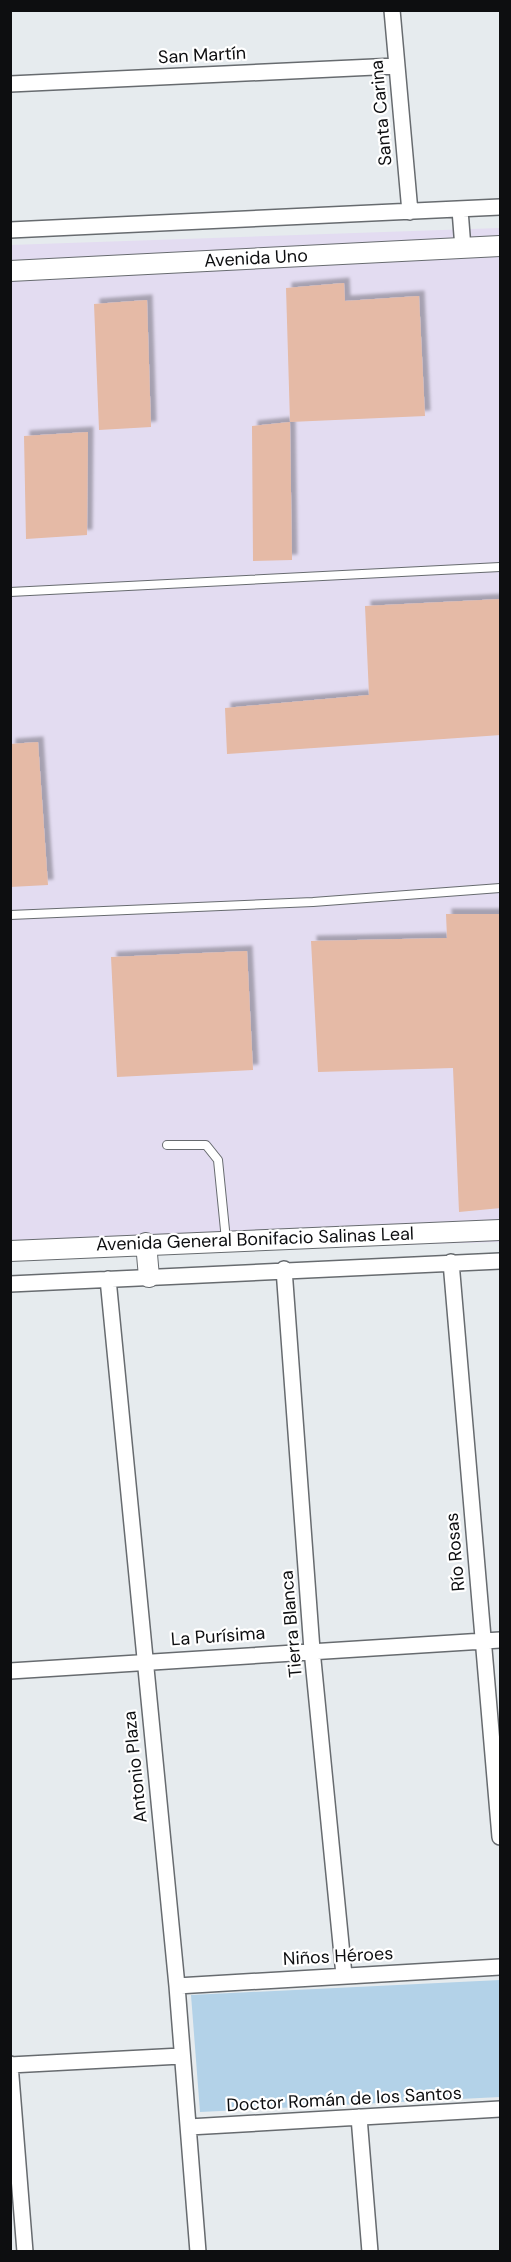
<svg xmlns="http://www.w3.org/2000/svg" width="511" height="2262" font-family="'DM Sans',sans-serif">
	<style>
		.industrial { fill: #e3dcf1 }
		.park { fill: #b3d2e8 }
		.building { fill: #e5baa6; filter: url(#shadow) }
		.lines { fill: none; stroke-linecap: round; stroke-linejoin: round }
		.service-casing { stroke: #676b6f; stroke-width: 10 }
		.minor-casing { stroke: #676b6f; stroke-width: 18 }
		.tertiary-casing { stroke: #676b6f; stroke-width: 22 }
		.service { stroke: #fff; stroke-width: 8 }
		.minor { stroke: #fff; stroke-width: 15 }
		.tertiary { stroke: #fff; stroke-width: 20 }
		.labels { text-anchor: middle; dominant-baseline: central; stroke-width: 4.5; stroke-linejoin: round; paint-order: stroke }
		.street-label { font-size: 18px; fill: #0d0e10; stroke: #fff }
	</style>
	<defs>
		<filter id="shadow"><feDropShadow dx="5.5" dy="-5.5" stdDeviation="1.5" flood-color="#0004"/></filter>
	</defs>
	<rect width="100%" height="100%" fill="#e6ebee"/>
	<!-- industrial -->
	<path class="industrial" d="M500 228V1242L11 1256 10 245Z"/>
	<!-- park -->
	<path class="park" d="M500 1980V2097L200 2112 191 1995Z"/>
	<!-- building -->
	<path class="building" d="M344 283 345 301 419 296 425 416 290 422 286 288Z
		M147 300 151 427 99 430 94 304Z
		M290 422 292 560 253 561 252 426Z
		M88 432 87 535 26 539 24 436Z
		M501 599V735L227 754 225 708 369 695 365 606Z
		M38 742 48 885 10 887V744Z
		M446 914H501V1208L459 1212 453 1068 318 1072 311 941 447 938Z
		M247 951 253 1070 117 1077 111 957Z"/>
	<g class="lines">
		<!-- service casing -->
		<g class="service-casing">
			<path id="service" d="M10 592 500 567
				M10 915 313 902 500 888
				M167 1145H206L218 1160 226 1240"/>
		</g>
		<!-- minor casing -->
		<g class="minor-casing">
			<path id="minor" d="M392 10 410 212
				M10 84 396 66
				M460 210 463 248
				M10 230 500 207
				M451 1262 500 1837
				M284 1269 312 1650 344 1975
				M108 1279 177 1986 198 2252
				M10 1284 500 1261
				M10 1671 500 1640
				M177 1986 500 1967
				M10 2064 25 2252
				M10 2065 181 2056
				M359 2117 370 2252
				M189 2127 500 2109"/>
		</g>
		<!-- tertiary casing -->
		<g class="tertiary-casing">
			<path id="tertiary" d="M10 271 500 246
				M146 1243 149 1277
				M10 1251 500 1230"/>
		</g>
		<!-- service -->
		<use href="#service" class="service"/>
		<!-- minor -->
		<use href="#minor" class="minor"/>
		<!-- tertiary -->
		<use href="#tertiary" class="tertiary"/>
	</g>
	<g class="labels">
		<!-- street labels -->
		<g class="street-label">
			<text transform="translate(202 55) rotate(-3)">San Martín</text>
			<text transform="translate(381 113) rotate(-95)">Santa Carina</text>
			<text transform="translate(256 258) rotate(-3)">Avenida Uno</text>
			<text transform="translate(255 1239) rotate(-2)">Avenida General Bonifacio Salinas Leal</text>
			<text transform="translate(455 1552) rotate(-95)">Río Rosas</text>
			<text transform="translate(291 1624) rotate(-95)">Tierra Blanca</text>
			<text transform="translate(218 1636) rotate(-4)">La Purísima</text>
			<text transform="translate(135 1767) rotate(-96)">Antonio Plaza</text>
			<text transform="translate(338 1956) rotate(-3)">Niños Héroes</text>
			<text transform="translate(344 2099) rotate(-3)">Doctor Román de los Santos</text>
		</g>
	</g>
	<!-- border -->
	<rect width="511" height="2262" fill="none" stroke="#0d0e10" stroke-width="24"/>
</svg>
